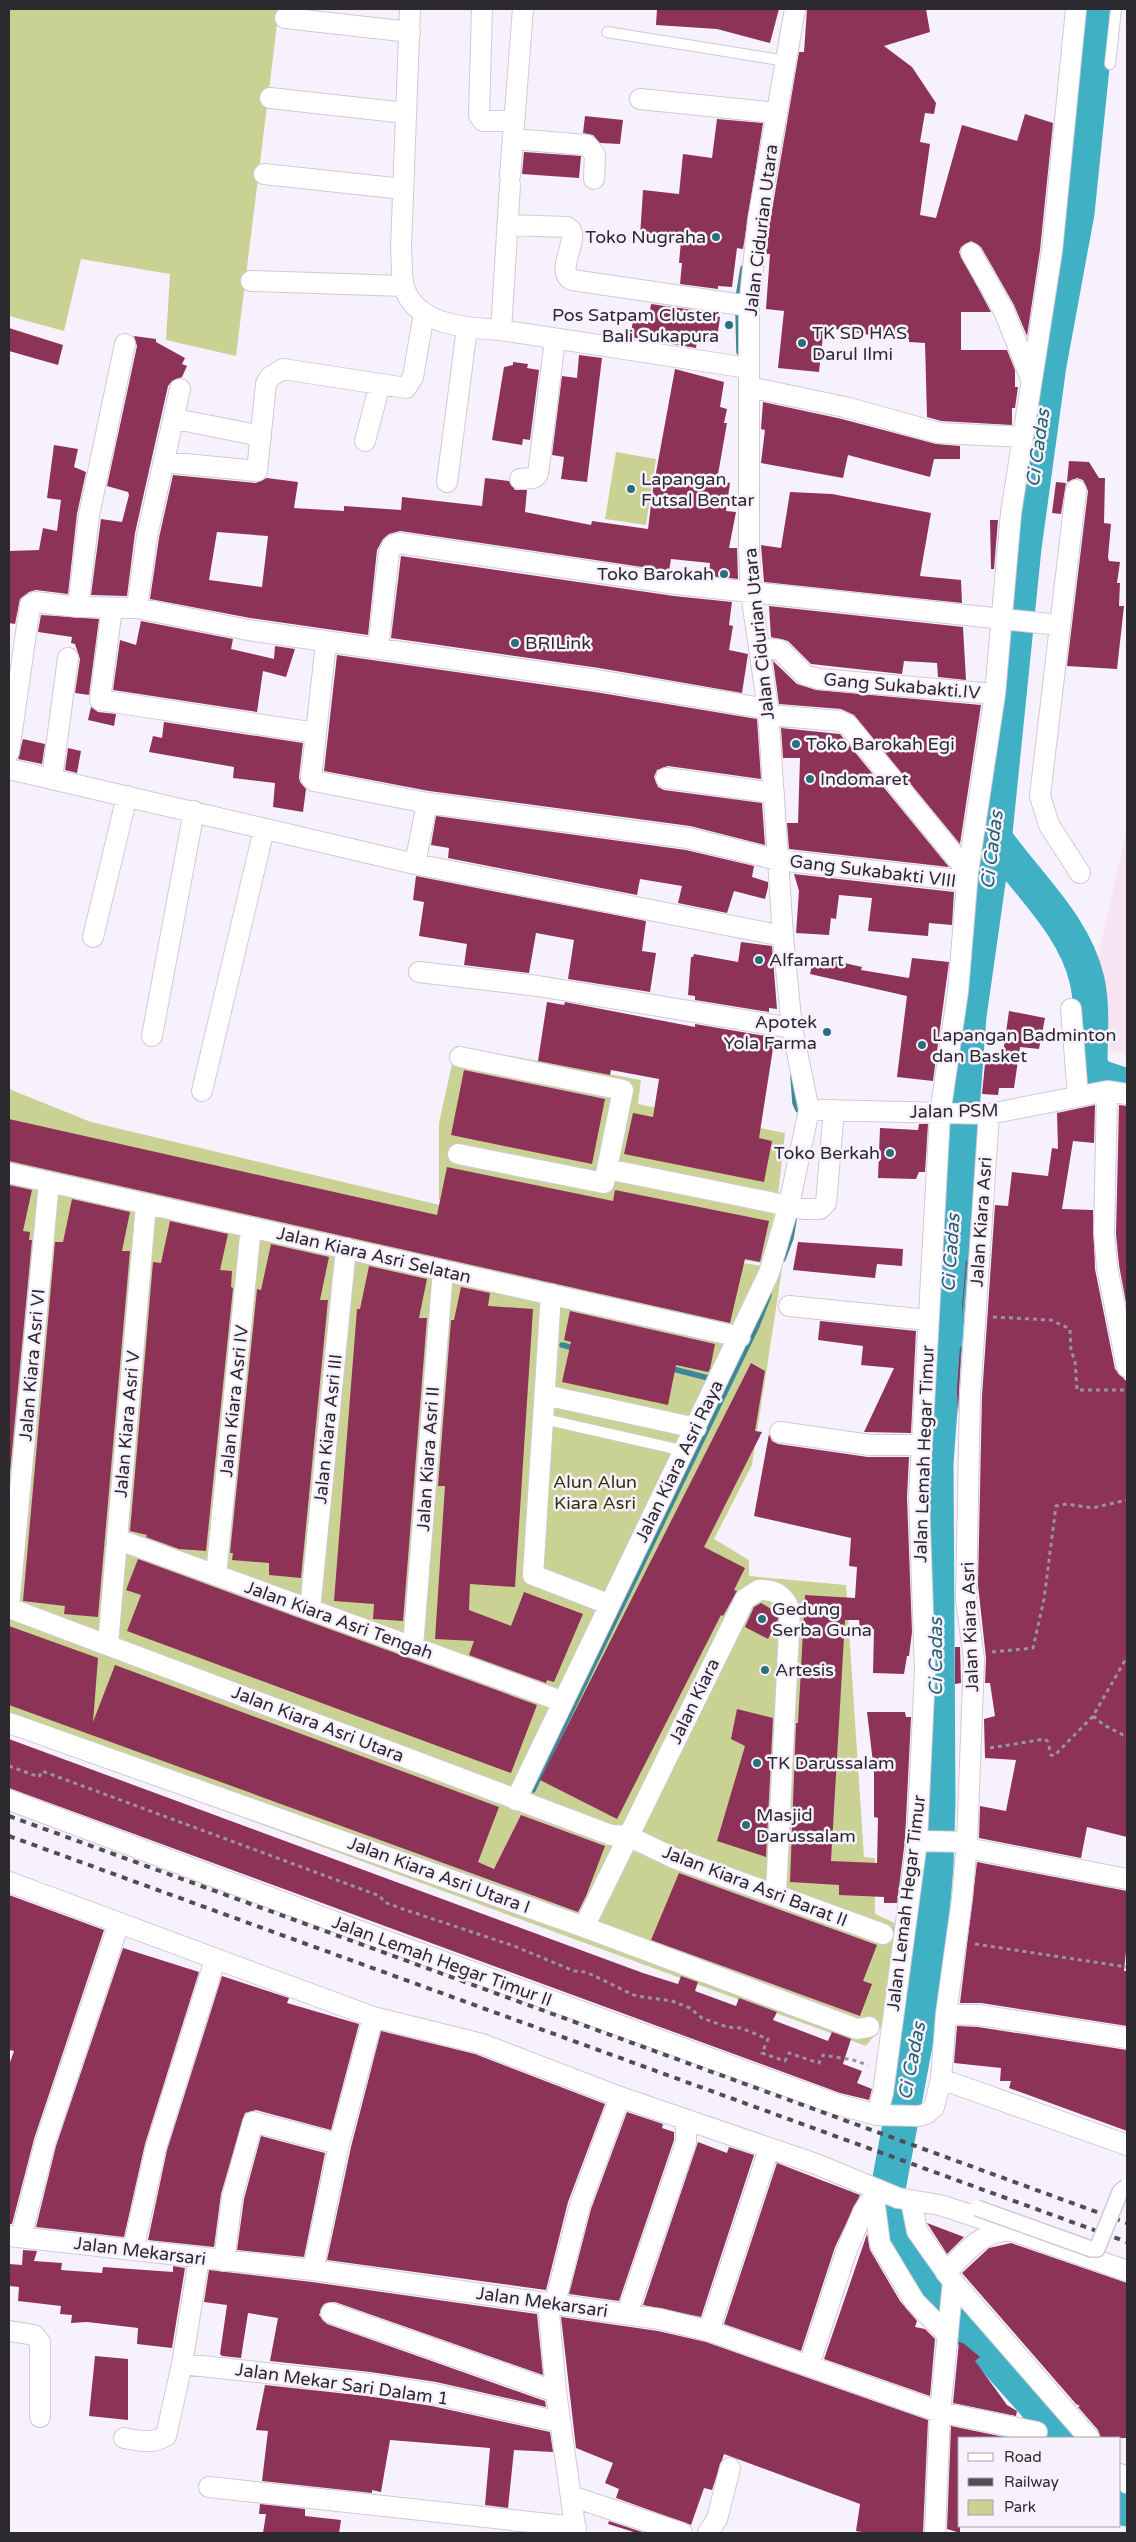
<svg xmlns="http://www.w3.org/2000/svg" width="1136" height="2542" font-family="'Varela Round',sans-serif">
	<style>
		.industrial { fill: #f8e3f2 }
		.green { fill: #c9d293 }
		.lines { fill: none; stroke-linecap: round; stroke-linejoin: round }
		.stream { stroke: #3a8898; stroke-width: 5.5 }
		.river { stroke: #40b0c5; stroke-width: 35 }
		.building { fill: #8e3358; fill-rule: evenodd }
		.service-casing { stroke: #d0c9d6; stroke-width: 12 }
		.minor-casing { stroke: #d0c9d6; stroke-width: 22 }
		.path { stroke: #98949d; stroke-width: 3; stroke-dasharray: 4 4; stroke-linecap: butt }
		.service { stroke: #fff; stroke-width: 10 }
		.minor { stroke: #fff; stroke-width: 20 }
		.rail { stroke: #504d53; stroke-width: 4; stroke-dasharray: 6 6; stroke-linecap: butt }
		.pedestrian-bridge-casing { stroke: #d0c9d6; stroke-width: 18; stroke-linecap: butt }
		.pedestrian-bridge { stroke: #fff; stroke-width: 15 }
		.poi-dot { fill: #29707d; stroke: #f7f1fe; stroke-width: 2 }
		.labels { text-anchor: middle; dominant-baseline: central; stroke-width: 5; stroke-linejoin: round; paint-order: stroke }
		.street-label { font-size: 18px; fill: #2c2a2f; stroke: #f7f1fe }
		.poi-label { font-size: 18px; fill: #2c2a2f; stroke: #f7f1fe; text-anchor: start }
		.park-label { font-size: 18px; fill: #2f3407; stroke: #f7f1fe }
		.water-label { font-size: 19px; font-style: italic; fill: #25616c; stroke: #f7f1fe }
	</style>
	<rect width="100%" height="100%" fill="#f7f1fe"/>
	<!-- industrial -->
	<path class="industrial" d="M1127 829V1054L1110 1050 1096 965Z"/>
	<!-- green -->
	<path class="green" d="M9 9H279L236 356 166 340 170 274 81 259 64 331 9 316Z
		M616 452 656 459 646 525 605 519Z
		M456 1046 641 1080 638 1104 785 1133 777 1204 762 1263 562 1231 439 1200V1123Z
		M9 1089 91 1122 561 1234 782 1269 752 1465 714 1539 749 1560V1576L846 1585 864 1857 875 1858V1914L897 1924 884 2023 866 2046 9 1732Z"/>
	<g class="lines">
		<!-- stream -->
		<path class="stream" d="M738 298 743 268
			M738 311 739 352
			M793 1076 795 1103 798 1110
			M783 1259 791 1238 794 1220
			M562 1345 577 1349
			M669 1368 712 1379
			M533 1790 757 1326 769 1295"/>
		<!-- river -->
		<path class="river" d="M994 837C1026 883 1074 924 1087 980 1093 1006 1090 1037 1090 1064L1097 1076 1127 1086
			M1065 2438 924 2280 885 2205 926 1986 936 1866 938 1802 936 1463 969 1016 995 833 1024 548 1049 365 1077 213 1098 9
			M1120 2500 1127 2509"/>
	</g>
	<!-- building -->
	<path class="building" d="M657 9H779L770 43 717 29 656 25Z
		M807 9H926L930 32 884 46 912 67 936 103 934 114 925 113 920 142 930 144 920 215 936 218 962 125 1017 141 1025 114 1053 123 1040 250 1027 336 1014 305 981 247 971 241 961 247 959 252 991 312H961V350H1007L1015 370V387H1018L1015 408H1012V425L941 421 927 417 925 343 909 342V339L876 333V336L824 327 819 372 778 368 784 311 766 309 770 254H766L770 222 799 52H804Z
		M585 116 623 120 620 144 600 143 593 135 583 133Z
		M717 119 763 123 743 249 737 248 732 287 718 286V289L680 284 682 263H679L681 241 640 237 643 190 679 194 683 154 712 158Z
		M524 152 581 156 579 178 522 174Z
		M651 304 715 313 714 316 720 317 718 332 711 331 710 341 697 340 696 348 630 337 633 321 648 324Z
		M9 328 63 345 58 365 9 351Z
		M134 336 156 339V342L185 358 182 364 187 366 182 377 172 381 168 386 135 533 127 596 91 595 101 519 122 522 129 495 128 492 107 486 137 346Z
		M579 355 602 358 587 482 561 479 564 457 552 455 562 376 577 378Z
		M513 362 528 364 527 368 539 370 530 440 523 439 522 445 492 440 504 367 513 365Z
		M675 369 724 382 720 407 727 409 724 423H727L717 480 730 483 726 511 736 512 729 548H737L738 579 709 576 710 563 671 559 669 571 400 531 389 534 383 539 377 550 368 635 250 618 150 599 159 538 173 475 256 483 267 478 298 482 294 508 344 511V506L401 510 402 497 482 506 485 478 509 481 515 490H527L525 512 591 525 592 521 648 529 653 489ZM217 532 268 536 262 587 209 580Z
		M763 402 842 419 936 444 960 446V459H934L930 477 848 455 843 478 761 463 765 430 761 429Z
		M54 445 78 449 74 467 86 472 77 514 68 594 36 590 29 592 20 599 15 624 9 623V551L39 550 43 528 57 531 61 500 47 498Z
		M1069 461 1089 462 1099 478H1105L1104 523 1111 524 1108 557 1109 561 1120 562 1117 583H1120L1119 606H1124L1117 669 1067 666 1088 491 1083 480 1077 478 1067 482Z
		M1056 482 1066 483 1061 514 1052 513Z
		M790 492 832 494 931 513 920 576 961 580 962 603 764 582 761 545 781 548Z
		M990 520H998L994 569H991Z
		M401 556 674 596 732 602 729 625 733 626 729 650 748 654 742 693 599 668 391 638Z
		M769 606 963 627 966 680 938 677 937 663 904 661 902 674 811 664 788 641 771 637Z
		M41 615 99 619 89 695 75 693 80 659 75 644 71 643 72 637 38 632Z
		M141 621 233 639 231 649 274 659 275 646 295 649 286 677 263 671 257 712 113 690 120 640 136 645Z
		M337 655 595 692 757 719 761 779 668 766 657 770 654 777 658 787 664 790 762 803 765 845 690 826 429 791 324 771Z
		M773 661 797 684 816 690 981 705 960 844 854 715 841 709 779 704Z
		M91 707 98 712 116 714 114 726 88 720Z
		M164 722 303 743 299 777 300 782 306 789 303 812 273 807 275 783 233 778 234 767 149 752 153 736 162 738Z
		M781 728 840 734 949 867 789 849 787 823H798L800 758H783Z
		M23 739 45 744 42 764 18 759Z
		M68 748 81 751 77 773 65 770Z
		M436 816 686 850 754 866 752 877 768 882V887L765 899 734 891 727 913 678 903 682 886 640 879 637 895 448 858 449 848 431 845Z
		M794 874 954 892 952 925 929 923 928 936 868 931 872 898 839 895 836 919 831 918 829 935 796 933 799 891Z
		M416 876 646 921 642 951 656 953 650 992 568 979 574 940 536 933 529 973 464 965 467 944 419 936 424 902 413 900Z
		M741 942 772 946 777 1009 769 1008V1012L695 1000V996L688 995 691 957H693L694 954 738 962Z
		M814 956 862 967 861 970 909 978 912 958 949 962 933 1081 897 1077 907 996 810 974Z
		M547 1002 564 1005 565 1002 695 1027V1024L766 1036 765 1040 774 1042 759 1138 772 1141 764 1182 624 1154 633 1113 653 1117 659 1079 611 1070 610 1075 538 1061Z
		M1009 1011 1045 1018 1039 1049 1020 1047 1014 1088H999L998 1095 982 1094 986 1054H1003Z
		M464 1070 605 1099 592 1164 451 1135Z
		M1095 1105 1094 1143 1073 1141 1062 1209 1093 1210 1095 1269 1115 1369 1127 1382V1837L1087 1827 1081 1858 979 1838 980 1806 1006 1811 1016 1760 985 1758 984 1719 995 1716 990 1683H985L986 1658 978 1585 982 1396 995 1205 1008 1206 1012 1172 1048 1176 1052 1148 1058 1149 1057 1113Z
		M1119 1105 1127 1106V1308L1119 1265 1116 1234Z
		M9 1119 437 1215 447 1167 613 1201 615 1190 769 1221 760 1262 745 1259 730 1323 9 1161Z
		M919 1124H928L925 1172H919L916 1179 878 1178 880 1128 918 1130Z
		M9 1185 32 1190 23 1231 30 1232 29 1240H32L9 1483Z
		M72 1199 130 1212 122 1251H130L98 1617 64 1614 65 1606 23 1601 55 1242H63Z
		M170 1221 228 1234 220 1270 232 1271 231 1287 233 1288 206 1551 179 1549 146 1537 147 1535 130 1531 153 1262 161 1263Z
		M798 1242 903 1249 902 1266 877 1264 875 1278 793 1270Z
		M271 1244 329 1257 320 1300H328L301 1578 269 1575V1563L232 1560 233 1553H230L257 1289 261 1290Z
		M966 1261H967L962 1315V1306Z
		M369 1266 427 1279 419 1318H427L403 1621 373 1619 374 1604 334 1601 357 1309H360Z
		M461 1287 490 1293 488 1306 533 1309 515 1587 470 1584 469 1610 511 1626 524 1592 583 1614 554 1682 547 1680 546 1683 469 1655 474 1641 435 1639 445 1486H438L451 1320H454Z
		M570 1311 715 1344 710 1369 708 1372 676 1365 668 1405 562 1382 571 1342 564 1340Z
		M820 1321 916 1331 911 1433 864 1432 894 1368 861 1365 863 1346 818 1340Z
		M960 1347H961L958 1414 957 1388Z
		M751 1363 765 1371 755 1431 762 1432 704 1547 745 1568 734 1590 737 1591 723 1616 721 1615 617 1819 540 1780Z
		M769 1434 772 1441 778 1444 868 1457H909L907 1497 912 1632 909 1656H907L904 1674 873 1673 874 1629 860 1630 859 1620H845L831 1861 877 1863 878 1818 874 1817V1771L867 1712H905L906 1717H911L905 1840 897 1903H884V1897L839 1895V1885L790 1882 796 1723H798L805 1595 855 1598 857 1567 849 1566 851 1538 754 1516Z
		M138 1559 537 1705 511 1773 127 1631 141 1595 126 1590Z
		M761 1603 778 1613V1619L768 1639 745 1627 754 1607Z
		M9 1626 98 1658 93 1722 115 1665 499 1807 478 1862 494 1869 521 1815 605 1846 586 1896 578 1912 9 1705Z
		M955 1647H960L961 1683 955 1684Z
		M737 1709 773 1718 766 1857 717 1841 745 1746 731 1739Z
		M9 1739 643 1973 678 1984 681 1976 698 1982 695 1991 736 2006 739 1998 777 2012 773 2020 828 2041 832 2032 851 2039 843 2064 862 2071 857 2083 872 2089 869 2100 840 2093 9 1788Z
		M977 1862 1127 1891V1942L1124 1971H1127V2026L981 2003H960Z
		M679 1873 877 1945 863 1981 872 1984 860 2016 651 1940Z
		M9 1895 104 1930 34 2139 12 2224H9V2065L14 2051 9 2050Z
		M123 1948 199 1972 145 2144 124 2237 36 2227 56 2146Z
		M222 1976 289 1998 287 2003 359 2024 331 2130 256 2110 245 2113 221 2194 214 2247 148 2240 167 2150Z
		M957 2026 978 2027 1127 2050V2131L1009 2088 1011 2081H1000L1001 2068 954 2063Z
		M381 2031 475 2054 605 2104 568 2202 546 2290 327 2260 351 2147Z
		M627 2112 663 2124 662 2128 674 2132V2140L619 2301 569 2294 591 2209Z
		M261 2136 325 2153 304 2257 237 2250 244 2199Z
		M698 2142 727 2153 729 2147 754 2155 701 2317 643 2305Z
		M777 2163 860 2195 835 2247 801 2351 724 2324Z
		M927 2223 964 2237 947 2254Z
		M867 2234 870 2250 900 2301 917 2321 915 2327 925 2329 935 2339 930 2396 824 2359Z
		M1011 2243 1127 2283V2438H1101L1098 2430 1078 2407 1080 2406 1076 2404 962 2273 989 2248Z
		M23 2250 37 2251 34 2261 62 2263 61 2270 102 2273 103 2267 173 2272V2266L185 2268 172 2348 137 2344 138 2328 87 2322 71 2323 72 2315 60 2314 61 2306 18 2301 19 2287 9 2286V2264L22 2265Z
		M209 2270 312 2282 537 2314 543 2375 335 2302 324 2304 319 2315 327 2324 545 2401 546 2407 436 2382 370 2372 270 2361 278 2318 248 2313 241 2358 222 2356 220 2354 227 2305 204 2302Z
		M561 2317 658 2331 706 2342 928 2420 923 2533H868L856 2531 860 2504 724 2454 712 2490 704 2488 691 2525 616 2498 619 2489 605 2483 613 2463 576 2448Z
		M959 2342 963 2343 980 2357 975 2361 1007 2405 1017 2411 1016 2416 953 2403Z
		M95 2356 128 2359V2420L89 2416Z
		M265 2385 367 2396 432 2406 550 2432 553 2452 514 2450 508 2508 485 2505 490 2448 390 2440 381 2492 372 2490V2493L262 2481 268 2431 256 2430Z
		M951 2426 1009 2438H960V2533L947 2529Z
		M260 2504 305 2509V2516L341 2520 339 2533H263L266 2514H259Z
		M609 2521 645 2533H637L608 2524Z"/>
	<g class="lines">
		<!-- service casing -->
		<g class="service-casing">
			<path id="service" d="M607 32 786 61
				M1110 64 1116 9
				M544 1419 685 1451"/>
		</g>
		<!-- minor casing -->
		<g class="minor-casing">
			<path id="minor" d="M410 9 401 248C402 260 401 276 404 287 416 326 468 328 501 330L748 368
				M482 9 479 115 483 121H514
				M285 18 410 32
				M270 98 406 113
				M640 99 777 113
				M513 139 587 145 595 155 594 179
				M264 174 403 189
				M510 176 523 9
				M507 225 567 227 571 230C577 244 555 272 572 280L749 306
				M971 253 1004 311 1031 379
				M251 281 404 286
				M501 330 510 185
				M749 387 845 407 939 433 1022 437
				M181 420 261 436
				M365 441 380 384
				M164 462 257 471 266 384 270 377 283 369 406 388 413 377 424 313
				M520 479 534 478 538 474 555 340
				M447 482 467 328
				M1076 490 1040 796 1049 825 1080 873
				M78 607 89 515 125 344
				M112 608 100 700 316 733
				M137 608 147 536 180 389
				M326 643 311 778 314 781 427 803 415 864
				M760 647 780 650 805 675 819 679 995 694
				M378 648 389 552 393 545 399 543 676 584 1059 625
				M769 715 840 721 848 725 968 872
				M9 752 30 605 35 602 78 607 137 608 248 630 597 680 768 709
				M9 769 415 864 783 936
				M52 778 68 658
				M666 778 774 793
				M427 803 688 838 778 860 967 881
				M93 937 127 796
				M419 972 538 986 792 1028
				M1071 1009 1078 1096
				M152 1036 194 811
				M460 1057 623 1090 607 1169 804 1209H820L826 1203 834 1110
				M202 1091 264 829
				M1107 1091 1104 1234 1107 1267 1127 1367
				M821 1110 989 1114 1107 1091 1127 1094
				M989 1114 970 1395 966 1600 974 1659 967 1842 962 1899 946 2014 941 2079 934 2107 926 2114 919 2116 877 2115 883 2093 917 1841 925 1671 919 1497 940 1114 958 991 968 872 995 694 1011 513 1052 251 1076 9
				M458 1154 604 1183 607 1169
				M9 1173 740 1337
				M551 1294 533 1575 608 1604
				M789 1306 928 1320
				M545 1395 696 1428
				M780 1432 870 1445H921
				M117 1539 561 1701
				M216 1575 251 1227
				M9 1607 49 1182
				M9 1608 611 1835 628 1836 674 1858 883 1934
				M310 1609 346 1248
				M108 1644 146 1204
				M413 1647 443 1270
				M9 1723 584 1927 857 2029 869 2027
				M9 1800 376 1937 836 2104 877 2115
				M516 1800 769 1273 789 1205 809 1110 792 1028 783 936 768 709 751 593 749 550V306L758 220 795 9
				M917 1841 967 1842
				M967 1848 1127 1879
				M9 1882 373 2017 482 2044 620 2097 816 2164 898 2198 940 2205 998 2224 1002 2230
				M584 1927 745 1599 759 1590C776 1589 785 1596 790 1611L776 1894
				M946 2014 979 2015 1127 2038
				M941 2079 1127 2145
				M873 2191 880 2244 915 2302 948 2335
				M911 2201 917 2231 953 2282 1089 2438
				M9 2236 313 2270 660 2319 709 2331 940 2412 935 2533
				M21 2237 45 2143 119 1923
				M133 2250 156 2147 215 1960
				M224 2261 232 2197 253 2122 339 2144
				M313 2270 339 2144 373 2017
				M946 2273C963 2254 984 2228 1013 2231L1127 2271
				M953 2282 940 2412 1037 2432
				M548 2302 556 2392 576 2533
				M555 2303 580 2205 620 2097
				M331 2313 556 2392
				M627 2314 686 2142V2120
				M9 2331 34 2335 40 2342V2417
				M709 2331 769 2149
				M182 2364 369 2384 434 2394 560 2422
				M809 2365 846 2252 863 2212 874 2195
				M124 2438C139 2441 152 2444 166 2436L182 2364 199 2258
				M1120 2474 1127 2483
				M209 2487 576 2527
				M571 2496 682 2533
				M708 2533 717 2519 730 2468"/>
		</g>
		<!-- path -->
		<path class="path" d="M993 1317 1051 1320 1070 1329 1071 1351 1075 1360 1077 1390H1127
			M992 1652 1033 1648 1044 1599 1056 1506 1067 1504 1092 1508 1127 1500
			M1093 1716 1104 1725 1127 1737
			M990 1748 1045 1739 1048 1742 1051 1755 1054 1756 1093 1716 1127 1657
			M9 1766 39 1777 42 1771 380 1896 384 1902 403 1909 514 1946 574 1971 586 1972 636 1996 672 2001 690 2008 702 2018 727 2027 741 2028 768 2039 762 2053 785 2061 789 2053 819 2063 823 2055 853 2060 868 2065
			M975 1944 1127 1967"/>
		<!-- service -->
		<use href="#service" class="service"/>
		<!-- minor -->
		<use href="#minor" class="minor"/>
		<!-- rail -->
		<path class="rail" d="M9 1816 1127 2223
			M9 1836 1127 2242"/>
		<!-- pedestrian-bridge casing -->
		<g class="pedestrian-bridge-casing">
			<path id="pedestrian-bridge" d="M977 2208 1091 2249H1097L1120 2192 1127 2186"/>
		</g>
		<!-- pedestrian-bridge -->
		<use href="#pedestrian-bridge" class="pedestrian-bridge"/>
	</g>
	<!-- markers -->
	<g class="poi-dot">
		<circle cx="716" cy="237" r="5"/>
		<circle cx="729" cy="325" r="5"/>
		<circle cx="802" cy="343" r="5"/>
		<circle cx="631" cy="489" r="5"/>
		<circle cx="724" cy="574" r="5"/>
		<circle cx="515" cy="643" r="5"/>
		<circle cx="796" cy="744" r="5"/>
		<circle cx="810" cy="779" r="5"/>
		<circle cx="759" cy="960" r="5"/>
		<circle cx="827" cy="1032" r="5"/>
		<circle cx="922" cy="1045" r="5"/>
		<circle cx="890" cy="1153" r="5"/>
		<circle cx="762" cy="1619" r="5"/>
		<circle cx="765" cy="1670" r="5"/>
		<circle cx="757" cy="1763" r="5"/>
		<circle cx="746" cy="1825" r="5"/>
	</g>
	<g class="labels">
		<!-- street labels -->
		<g class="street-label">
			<text transform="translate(761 230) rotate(-83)">Jalan Cidurian Utara</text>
			<text transform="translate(759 634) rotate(-96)">Jalan Cidurian Utara</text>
			<text transform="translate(902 686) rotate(5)">Gang Sukabakti.IV</text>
			<text transform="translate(873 871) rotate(7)">Gang Sukabakti VIII</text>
			<text transform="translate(954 1111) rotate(-1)">Jalan PSM</text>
			<text transform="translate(981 1222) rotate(-86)">Jalan Kiara Asri</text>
			<text transform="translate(374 1255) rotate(13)">Jalan Kiara Asri Selatan</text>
			<text transform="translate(32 1365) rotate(-85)">Jalan Kiara Asri VI</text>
			<text transform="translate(234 1401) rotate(-84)">Jalan Kiara Asri IV</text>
			<text transform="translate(127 1424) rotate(-85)">Jalan Kiara Asri V</text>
			<text transform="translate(328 1429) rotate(-84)">Jalan Kiara Asri III</text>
			<text transform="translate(924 1454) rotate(-88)">Jalan Lemah Hegar Timur</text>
			<text transform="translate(428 1459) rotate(-86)">Jalan Kiara Asri II</text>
			<text transform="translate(679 1461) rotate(-64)">Jalan Kiara Asri Raya</text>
			<text transform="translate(339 1620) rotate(20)">Jalan Kiara Asri Tengah</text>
			<text transform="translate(970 1627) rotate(-92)">Jalan Kiara Asri</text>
			<text transform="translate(694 1701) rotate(-64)">Jalan Kiara</text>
			<text transform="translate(318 1724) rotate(21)">Jalan Kiara Asri Utara</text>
			<text transform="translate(439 1875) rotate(20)">Jalan Kiara Asri Utara I</text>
			<text transform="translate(755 1886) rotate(21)">Jalan Kiara Asri Barat II</text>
			<text transform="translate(906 1903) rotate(-83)">Jalan Lemah Hegar Timur</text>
			<text transform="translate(442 1961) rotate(20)">Jalan Lemah Hegar Timur II</text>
			<text transform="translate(140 2251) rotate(7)">Jalan Mekarsari</text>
			<text transform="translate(542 2302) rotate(8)">Jalan Mekarsari</text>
			<text transform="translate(342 2384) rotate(8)">Jalan Mekar Sari Dalam 1</text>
		</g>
		<!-- poi labels -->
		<g class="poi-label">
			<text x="706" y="237" text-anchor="end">Toko Nugraha</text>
			<text x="719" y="315" text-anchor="end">Pos Satpam Cluster<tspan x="719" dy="21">Bali Sukapura</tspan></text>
			<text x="812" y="333">TK SD HAS<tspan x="812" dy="21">Darul Ilmi</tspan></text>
			<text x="641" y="479">Lapangan<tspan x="641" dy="21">Futsal Bentar</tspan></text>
			<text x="714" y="574" text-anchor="end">Toko Barokah</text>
			<text x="525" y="643">BRILink</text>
			<text x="806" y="744">Toko Barokah Egi</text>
			<text x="820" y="779">Indomaret</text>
			<text x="769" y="960">Alfamart</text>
			<text x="817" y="1022" text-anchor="end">Apotek<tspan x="817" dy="21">Yola Farma</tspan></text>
			<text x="932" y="1035">Lapangan Badminton<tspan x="932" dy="21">dan Basket</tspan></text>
			<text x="880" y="1153" text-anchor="end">Toko Berkah</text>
			<text x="772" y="1609">Gedung<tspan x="772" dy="21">Serba Guna</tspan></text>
			<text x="775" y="1670">Artesis</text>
			<text x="767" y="1763">TK Darussalam</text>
			<text x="756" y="1815">Masjid<tspan x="756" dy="21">Darussalam</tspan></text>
		</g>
		<!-- park labels -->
		<g class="park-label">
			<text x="595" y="1482">Alun Alun<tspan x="595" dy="21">Kiara Asri</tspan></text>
		</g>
		<!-- water labels -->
		<g class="water-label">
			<text transform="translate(1038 448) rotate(-82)">Ci Cadas</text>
			<text transform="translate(992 850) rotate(-83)">Ci Cadas</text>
			<text transform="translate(951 1253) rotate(-86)">Ci Cadas</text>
			<text transform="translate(936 1657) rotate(-90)">Ci Cadas</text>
			<text transform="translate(912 2061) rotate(-79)">Ci Cadas</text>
		</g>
	</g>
	<!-- border -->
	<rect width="1136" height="2542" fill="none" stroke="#2c2a2f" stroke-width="20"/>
	<!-- legend -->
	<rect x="958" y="2437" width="162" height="90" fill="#f7f1fe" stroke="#a6a1ab"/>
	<rect x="968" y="2453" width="25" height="8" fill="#ffffff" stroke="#a6a1ab"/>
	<text x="1004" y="2462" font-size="15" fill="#2c2a2f">Road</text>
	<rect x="968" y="2478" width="25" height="8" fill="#504d53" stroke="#a6a1ab"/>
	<text x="1004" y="2487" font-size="15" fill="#2c2a2f">Railway</text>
	<rect x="968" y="2500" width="25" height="15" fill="#c9d293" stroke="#a6a1ab"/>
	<text x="1004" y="2512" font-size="15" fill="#2c2a2f">Park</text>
</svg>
